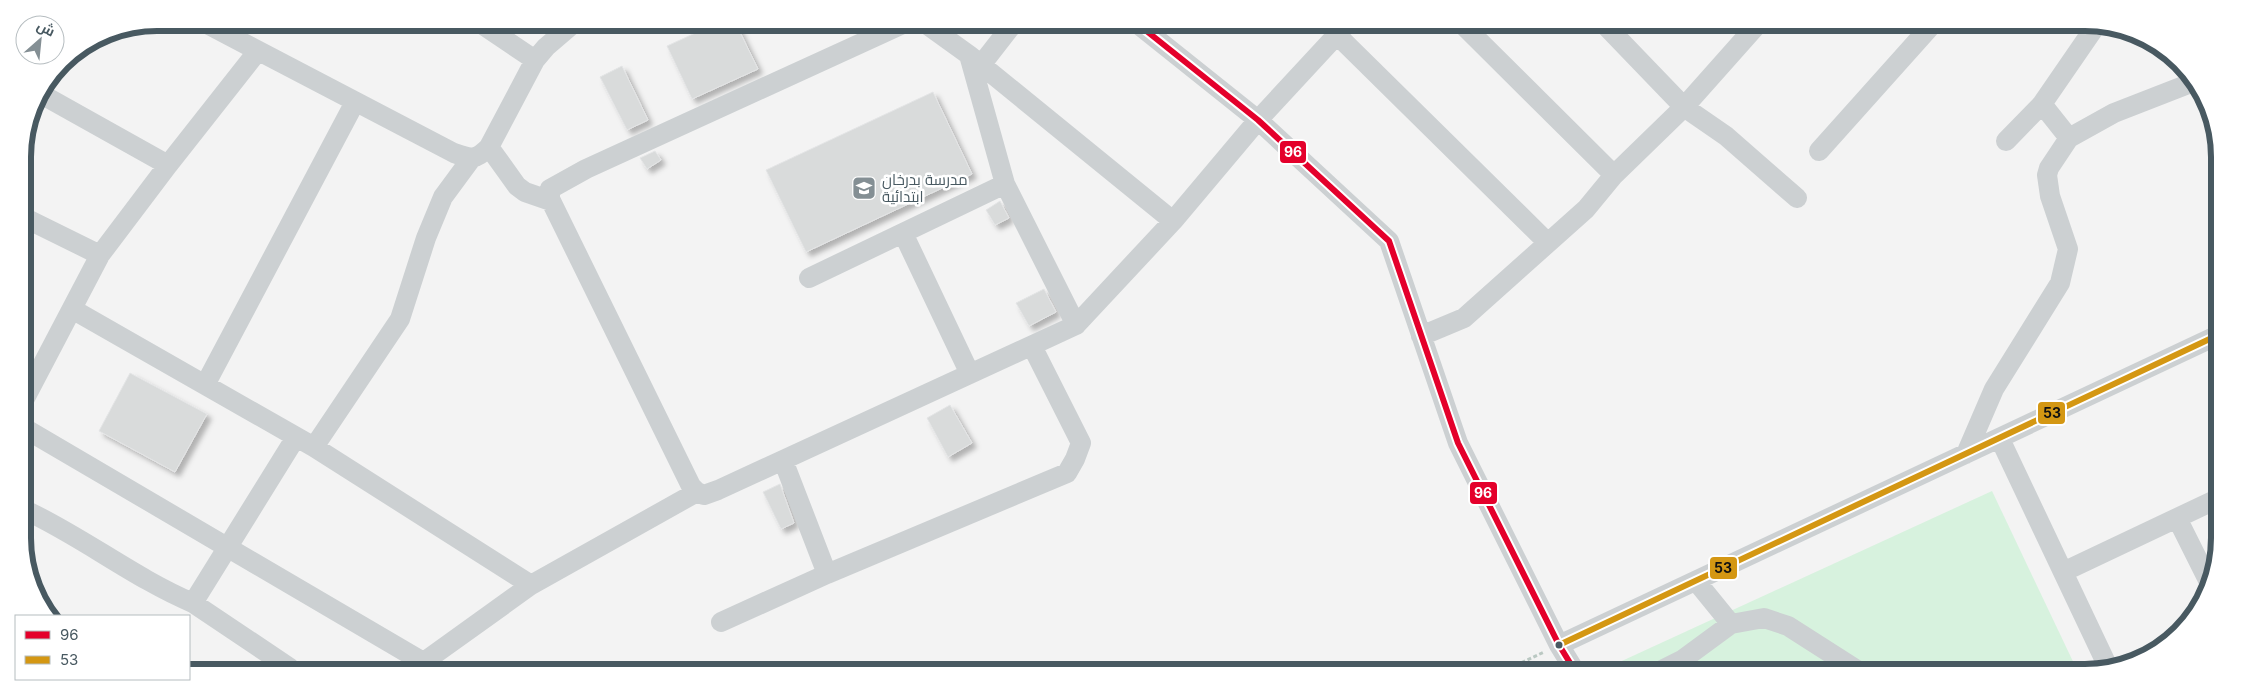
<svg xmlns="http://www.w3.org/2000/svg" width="2242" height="695" font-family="Inter,Cairo,sans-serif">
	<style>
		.green { fill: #d7f2de }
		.building { fill: #d9dbdb; stroke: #e4e5e6; filter: url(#shadow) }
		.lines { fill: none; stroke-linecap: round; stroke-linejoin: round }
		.path { stroke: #bac8c2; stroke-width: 3; stroke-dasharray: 4 2.5; stroke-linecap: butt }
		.minor { stroke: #ccd0d2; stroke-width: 20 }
		.bus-1-casing { stroke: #fff; stroke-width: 10 }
		.bus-2-casing { stroke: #fff; stroke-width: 10 }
		.bus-1 { stroke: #e4002b; stroke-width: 6 }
		.bus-2 { stroke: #d49713; stroke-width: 6 }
		.bus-dot { fill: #485961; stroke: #fff; stroke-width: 2 }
		.labels { text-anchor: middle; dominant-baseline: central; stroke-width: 5; stroke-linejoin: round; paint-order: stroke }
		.poi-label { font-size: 15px; fill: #485961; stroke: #fff; text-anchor: start }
		.rim { fill: none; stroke: #485961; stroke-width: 6 }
		.line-badge { stroke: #fff; stroke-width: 2 }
		.badge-label { font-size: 14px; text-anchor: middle; font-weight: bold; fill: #fff }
		.pale-badge-label { font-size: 14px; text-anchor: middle; font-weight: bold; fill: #111 }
	</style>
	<defs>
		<filter id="shadow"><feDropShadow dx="4.5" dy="4.5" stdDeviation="2.5" flood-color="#0004"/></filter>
	</defs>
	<rect width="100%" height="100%" fill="#f3f3f3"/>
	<!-- green -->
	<path class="green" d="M1992 491 2078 672 1600 671Z"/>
	<!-- building -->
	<path class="building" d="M715 24H736L758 69 692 99 667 46Z
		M622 66 648 120 627 130 600 77Z
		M933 92 972 174 806 252 766 170Z
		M655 151 661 160 647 169 640 158Z
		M1000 201 1009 218 995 225 986 210Z
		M1044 289 1056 312 1029 326 1016 303Z
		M130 373 207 414 175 472 99 431Z
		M950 405 972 443 948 457 927 418Z
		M780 484 794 523 781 529 763 492Z"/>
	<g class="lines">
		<!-- path -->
		<path class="path" d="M1504 671 1544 652"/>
		<!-- minor -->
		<path class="minor" d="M205 23 454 153C471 159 475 161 489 147L535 60 546 47 574 23
			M480 23 535 60
			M903 24 586 169 550 189V199L691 486 697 492 704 495 718 490 1076 325 1173 221 1258 120 1346 25
			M926 24 969 55 1173 221
			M1139 25 1258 120 1389 241 1458 443 1559 645 1575 671
			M1464 26 1614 175
			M1606 26 1684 107 1756 26
			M1337 35 1547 242
			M969 55 1005 184 1076 325
			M981 65 1013 24
			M41 94 168 165 257 52
			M2042 104 2069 138
			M2006 141 2042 104 2095 27
			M489 147 517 186 525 192 551 201
			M1819 151 1930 27
			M23 217 100 255
			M903 233 970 374
			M809 278 1005 184
			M72 309 314 447 531 585
			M1421 336 1464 318 1586 209 1614 175 1684 107 1726 136 1797 198
			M205 385 355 102
			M24 400 100 255 168 165
			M24 428 423 662
			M2000 439 2108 667
			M314 447 400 319 426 238 443 197 471 159
			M1966 454 1994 389 2060 283 2068 249 2050 196 2047 175 2049 168 2069 138 2114 113 2191 83
			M783 460 827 574
			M25 510C83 537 134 578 193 603L296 437
			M2177 518 2210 584
			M2063 572 2215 500
			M1696 581 1731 624
			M193 603 290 668
			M721 622 827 574 1067 473 1075 459 1081 443 1032 346
			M1559 645 2216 336
			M414 669 531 585 697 492
			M1660 671 1682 660 1731 624 1764 618 1788 626 1860 672"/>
		<!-- bus-1 casing -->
		<g class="bus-1-casing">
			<path id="bus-1" d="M1139 25 1258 120 1389 241 1458 443 1559 645 1575 671"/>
		</g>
		<!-- bus-2 casing -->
		<g class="bus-2-casing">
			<path id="bus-2" d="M1559 645 2216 336"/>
		</g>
		<!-- bus-1 -->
		<use href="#bus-1" class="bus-1"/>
		<!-- bus-2 -->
		<use href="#bus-2" class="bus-2"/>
	</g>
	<!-- icons -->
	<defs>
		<g id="school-square" transform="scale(1.25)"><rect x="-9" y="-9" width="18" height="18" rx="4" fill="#848f94" stroke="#fff"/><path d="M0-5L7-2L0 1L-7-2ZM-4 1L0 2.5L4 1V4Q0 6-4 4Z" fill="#fff"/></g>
	</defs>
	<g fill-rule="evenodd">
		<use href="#school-square" x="864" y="188"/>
	</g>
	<!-- markers -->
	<circle class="bus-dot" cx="1559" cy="645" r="4.5"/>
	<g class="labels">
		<!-- poi labels -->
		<g class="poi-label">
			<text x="882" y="179">مدرسة بدرخان<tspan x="882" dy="17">ابتدائية</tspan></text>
		</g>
	</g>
	<!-- crop -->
	<path d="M0 0H2242V695H0ZM157 31H2085A126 126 0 0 1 2211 157V538A126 126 0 0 1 2085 664H157A126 126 0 0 1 31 538V157A126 126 0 0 1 157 31Z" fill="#fff" fill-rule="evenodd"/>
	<path class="rim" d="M157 31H2085A126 126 0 0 1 2211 157V538A126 126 0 0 1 2085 664H157A126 126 0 0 1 31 538V157A126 126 0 0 1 157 31Z"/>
	<g class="line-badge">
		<rect x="1279" y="140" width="28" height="24" rx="5" fill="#e4002b"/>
		<rect x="2037" y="401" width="29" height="24" rx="5" fill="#d49713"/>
		<rect x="1469" y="481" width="29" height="24" rx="5" fill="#e4002b"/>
		<rect x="1709" y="556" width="29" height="24" rx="5" fill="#d49713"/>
	</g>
	<g class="badge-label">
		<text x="1293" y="157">96</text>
		<text x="1483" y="498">96</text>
	</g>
	<g class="pale-badge-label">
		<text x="2052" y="418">53</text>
		<text x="1723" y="573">53</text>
	</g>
	<!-- legend -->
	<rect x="15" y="615" width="175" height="65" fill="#ffffff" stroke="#b6bdc0"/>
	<rect x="25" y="631" width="25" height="8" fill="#e4002b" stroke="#b6bdc0"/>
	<text x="60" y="640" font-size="15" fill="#485961">96</text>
	<rect x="25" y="656" width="25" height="8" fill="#d49713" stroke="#b6bdc0"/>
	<text x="60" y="665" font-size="15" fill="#485961">53</text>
	<!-- north arrow -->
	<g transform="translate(40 40) rotate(27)"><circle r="24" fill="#ffffff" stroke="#b6bdc0"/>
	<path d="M0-4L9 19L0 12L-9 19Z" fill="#848f94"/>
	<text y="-8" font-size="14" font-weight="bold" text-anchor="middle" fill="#485961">ش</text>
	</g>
</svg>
